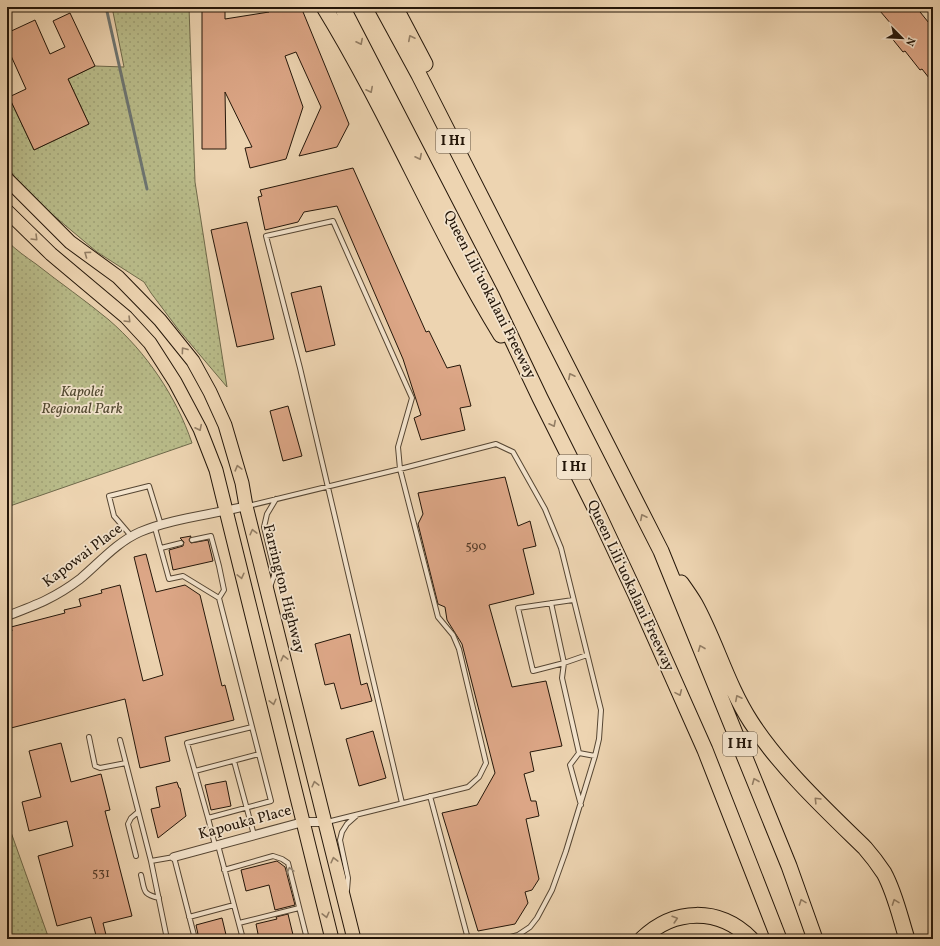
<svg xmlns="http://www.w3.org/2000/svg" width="940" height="946" font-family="Vollkorn,serif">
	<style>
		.park { fill: url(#park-dots); stroke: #6e694a }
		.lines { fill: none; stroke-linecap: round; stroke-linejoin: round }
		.stream { stroke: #6d7572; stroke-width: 3 }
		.building { fill: #dca686; stroke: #241609 }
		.service-casing { stroke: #564633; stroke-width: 6 }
		.minor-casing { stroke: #564633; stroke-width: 10 }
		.primary-casing { stroke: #241609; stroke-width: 15 }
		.motorway-casing { stroke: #241609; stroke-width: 17 }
		.service { stroke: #f3e3cc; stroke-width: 4 }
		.minor { stroke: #f3e3cc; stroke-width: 8 }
		.primary { stroke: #edd4b1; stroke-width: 13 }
		.motorway { stroke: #edd4b1; stroke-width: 15 }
		.oneway { stroke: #937e65 }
		.oneway2 { stroke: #968774 }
		.labels { text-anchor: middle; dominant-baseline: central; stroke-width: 3.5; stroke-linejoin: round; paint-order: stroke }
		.number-label { font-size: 13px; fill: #523a28 }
		.shield { fill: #f3e3cc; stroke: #625444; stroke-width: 1 }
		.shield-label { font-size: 14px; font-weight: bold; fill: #241609 }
		.street-label { font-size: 15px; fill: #241609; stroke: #f3e3cc }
		.park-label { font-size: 15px; font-style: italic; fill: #514830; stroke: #f3e3cc }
	</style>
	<defs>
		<pattern id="park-dots" width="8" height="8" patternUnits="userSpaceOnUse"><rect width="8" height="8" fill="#b9bc8a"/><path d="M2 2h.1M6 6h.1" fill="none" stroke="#9fa176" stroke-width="1.8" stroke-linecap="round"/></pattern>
	</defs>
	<rect width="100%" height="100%" fill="#edd4b1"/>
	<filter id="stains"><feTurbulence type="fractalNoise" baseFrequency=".005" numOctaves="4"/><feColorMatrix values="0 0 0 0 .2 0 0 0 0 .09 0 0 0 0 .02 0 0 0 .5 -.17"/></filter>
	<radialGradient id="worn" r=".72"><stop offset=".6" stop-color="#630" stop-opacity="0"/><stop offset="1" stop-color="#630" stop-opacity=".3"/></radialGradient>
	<!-- park -->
	<path class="park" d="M112 7H189L195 182 227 387 178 329 151 293 144 282 97 252 47 210 14 176 7 166V98L9 97 34 150 89 124 68 79 95 66 124 67Z
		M7 241C16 250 26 257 36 264 60 283 85 300 109 320 146 352 176 396 192 443L7 507Z
		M7 821 49 939H7Z"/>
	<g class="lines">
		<!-- stream -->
		<path class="stream" d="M106 7 147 189"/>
	</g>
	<!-- building -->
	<path class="building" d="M202 7H225V19L269 12 262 7H301L349 124 337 147 299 156 321 107 296 52 285 56 303 107 286 159 250 168 245 148 252 147 225 92 226 149H202Z
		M884 7H916L933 28V83L922 69 920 70 905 51 903 52 890 36 897 31 880 11Z
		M70 13 95 66 68 79 89 124 34 150 9 97 26 89 7 47V33L35 20 50 54 65 47 53 21Z
		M353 168 426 332 429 331 447 368 460 365 471 406 460 408 465 430 421 440 414 418 421 415 403 359 337 206 304 212 298 222 265 230 258 197 262 196 260 190Z
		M247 222 274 339 237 347 211 230Z
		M321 286 335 345 306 352 291 293Z
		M288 406 302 456 283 461 270 411Z
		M505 477 518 526 530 521 536 546 523 549 534 594 489 605 512 687 546 681 562 746 530 752 534 771 524 774 531 801H536L539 816 526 819 539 879 532 890 525 892 528 903 515 924 478 931 442 813 477 805 495 773 462 644 447 620 445 607 438 604 418 524 423 514 418 493Z
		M191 536 189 540 191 543 208 540 213 561 173 570 169 550 183 546 184 542 180 538Z
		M146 554 156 592 185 585 200 595 222 686 225 685 234 720 165 737 170 761 140 768 125 699 7 729V633L12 631 11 627 65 613 64 610 81 606 79 599 102 593 101 590 120 585 143 681 163 675 134 557Z
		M350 634 361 685 367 683 372 701 341 709 334 683 325 685 315 644Z
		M373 731 386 778 359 786 346 739Z
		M61 743 71 782 101 774 110 810 105 811 132 916 103 923 107 939H97L91 917 57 926 38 856 73 846 67 821 29 831 22 802 41 797 29 751Z
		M226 781 231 806 211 810 205 785Z
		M177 782 179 788H180L186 816 158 838 151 809 160 807 156 787Z
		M277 861 285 867 295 905 275 910 269 885 246 891 241 870Z
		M288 914 294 939H259L256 924 277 919 276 917Z
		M222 918 227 939H199L196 925Z"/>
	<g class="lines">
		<!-- service casing -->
		<g class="service-casing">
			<path id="service" d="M248 506 400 469 496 444 513 452 545 509 561 548 601 710 599 739 595 756 566 851 552 890 537 918 530 927 518 935 503 939
				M155 528 169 579 183 576 219 598 271 801 208 818 187 743 252 727
				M132 537 114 516 109 496 149 486 161 525
				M192 540 211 536 219 566 224 590 219 598
				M161 548 181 543
				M270 587 274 576V569L264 527 267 514 276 499
				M573 600 518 608 533 671 564 663 562 678 579 753
				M551 603 564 663 587 655
				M89 737 95 766 100 768 126 763
				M120 740 151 861 174 857 195 939
				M234 761 254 835
				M195 771 259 754
				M430 796 468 939
				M581 805 570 765 579 753 595 756
				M208 818 215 845
				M327 822 468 787 479 777 486 763 459 649 453 635 438 617 400 469 398 447 412 398 333 221 266 236 300 368 402 803
				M218 845 243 939
				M136 856 128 824 131 818 138 812
				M151 861 167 939
				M224 870 273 856 282 859 288 863 307 939
				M141 875C145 891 142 894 159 898
				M347 890 348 878 340 840 342 832 347 824 356 816
				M189 917 234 905
				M239 923 299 908"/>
		</g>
		<!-- minor casing -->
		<g class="minor-casing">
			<path id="minor" d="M7 616C36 605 55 598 80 579 99 563 117 542 140 532 173 518 211 515 246 506
				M174 857 303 822H325"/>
		</g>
		<!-- primary casing -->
		<g class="primary-casing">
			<path id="primary" d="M7 179 70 242 118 277 160 320 193 361 210 392 225 425 242 483 246 506 354 939
				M7 211 51 254 126 317 150 343 175 382 200 429 216 470 332 939"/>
		</g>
		<!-- motorway casing -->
		<g class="motorway-casing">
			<path id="motorway" d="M324 7C389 113 436 229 501 335
				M342 7 492 297 540 398 598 514 636 595 705 750 779 939
				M382 7 419 75 661 551 789 866 815 939
				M395 7 425 64
				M681 583C686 590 691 597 695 604 716 642 727 685 751 722 781 768 825 809 865 848 872 856 878 864 884 873 895 893 900 917 907 939
				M642 939C674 908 719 907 751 939"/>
		</g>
		<!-- service -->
		<use href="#service" class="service"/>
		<!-- minor -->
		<use href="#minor" class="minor"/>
		<!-- primary -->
		<use href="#primary" class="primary"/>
		<!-- motorway -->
		<use href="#motorway" class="motorway"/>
	</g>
	<!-- one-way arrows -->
	<defs><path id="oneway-chevron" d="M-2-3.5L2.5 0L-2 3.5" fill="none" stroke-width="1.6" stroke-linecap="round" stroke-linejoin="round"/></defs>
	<g class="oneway">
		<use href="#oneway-chevron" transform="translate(411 38) rotate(-117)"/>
		<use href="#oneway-chevron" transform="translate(360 42) rotate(63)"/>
		<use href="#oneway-chevron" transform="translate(370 90) rotate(63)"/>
		<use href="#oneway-chevron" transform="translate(419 157) rotate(63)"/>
		<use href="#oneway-chevron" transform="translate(35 238) rotate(45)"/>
		<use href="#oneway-chevron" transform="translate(87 254) rotate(-144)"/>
		<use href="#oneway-chevron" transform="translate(128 320) rotate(45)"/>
		<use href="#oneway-chevron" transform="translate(184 350) rotate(-126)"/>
		<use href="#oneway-chevron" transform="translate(571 376) rotate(-117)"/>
		<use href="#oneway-chevron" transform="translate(553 424) rotate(63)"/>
		<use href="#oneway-chevron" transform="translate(199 428) rotate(64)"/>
		<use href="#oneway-chevron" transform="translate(238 468) rotate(-105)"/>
		<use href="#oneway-chevron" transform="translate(643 517) rotate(-117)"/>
		<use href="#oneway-chevron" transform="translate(253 532) rotate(-104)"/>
		<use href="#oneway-chevron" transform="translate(241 576) rotate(76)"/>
		<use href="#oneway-chevron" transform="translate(701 648) rotate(-112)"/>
		<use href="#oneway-chevron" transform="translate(284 658) rotate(-104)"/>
		<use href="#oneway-chevron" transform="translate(679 693) rotate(66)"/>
		<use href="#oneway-chevron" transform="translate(738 698) rotate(-117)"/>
		<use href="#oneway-chevron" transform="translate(273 702) rotate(76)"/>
		<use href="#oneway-chevron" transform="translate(755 781) rotate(-112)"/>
		<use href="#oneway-chevron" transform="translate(315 784) rotate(-104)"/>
		<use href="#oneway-chevron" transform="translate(817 800) rotate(-134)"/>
		<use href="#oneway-chevron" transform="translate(334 860) rotate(-104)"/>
		<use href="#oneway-chevron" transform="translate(802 902) rotate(-110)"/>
		<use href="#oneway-chevron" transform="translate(895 902) rotate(-110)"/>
		<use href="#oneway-chevron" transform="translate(326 915) rotate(76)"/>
		<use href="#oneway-chevron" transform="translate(675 919) rotate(-17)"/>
	</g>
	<use class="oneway2" href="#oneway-chevron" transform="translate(290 870) rotate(-105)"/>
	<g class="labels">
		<!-- number labels -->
		<g class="number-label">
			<text x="476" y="547">590</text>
			<text x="101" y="874">531</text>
		</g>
		<!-- shield labels -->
		<g class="shield">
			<rect x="436" y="129" width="34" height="24" rx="3"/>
			<rect x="557" y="455" width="34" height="24" rx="3"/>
			<rect x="723" y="732" width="34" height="24" rx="3"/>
		</g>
		<g class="shield-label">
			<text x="453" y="141">I H1</text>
			<text x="574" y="467">I H1</text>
			<text x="740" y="744">I H1</text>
		</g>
		<!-- street labels -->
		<g class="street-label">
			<text transform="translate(489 295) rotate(63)">Queen Liliʻuokalani Freeway</text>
			<text transform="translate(83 556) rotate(-37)">Kapowai Place</text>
			<text transform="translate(630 586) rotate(65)">Queen Liliʻuokalani Freeway</text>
			<text transform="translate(283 589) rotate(76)">Farrington Highway</text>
			<text transform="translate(245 823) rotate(-15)">Kapouka Place</text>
		</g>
		<!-- park labels -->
		<g class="park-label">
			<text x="82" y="392">Kapolei<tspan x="82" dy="17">Regional Park</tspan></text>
		</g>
	</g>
	<!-- margin -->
	<rect width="940" height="946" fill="none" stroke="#edd4b1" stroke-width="24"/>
	<rect x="8" y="8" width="924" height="930" fill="none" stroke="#241609" stroke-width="2"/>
	<rect x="12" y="12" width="916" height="922" fill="none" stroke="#241609"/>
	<!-- north arrow -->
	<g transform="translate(902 38) rotate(114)" stroke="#f3e3cc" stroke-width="3" paint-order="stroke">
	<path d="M0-3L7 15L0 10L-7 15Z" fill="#241609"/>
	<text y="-6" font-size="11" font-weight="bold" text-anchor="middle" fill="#241609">N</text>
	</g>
	<rect width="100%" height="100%" filter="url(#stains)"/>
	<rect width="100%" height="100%" fill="url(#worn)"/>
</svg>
